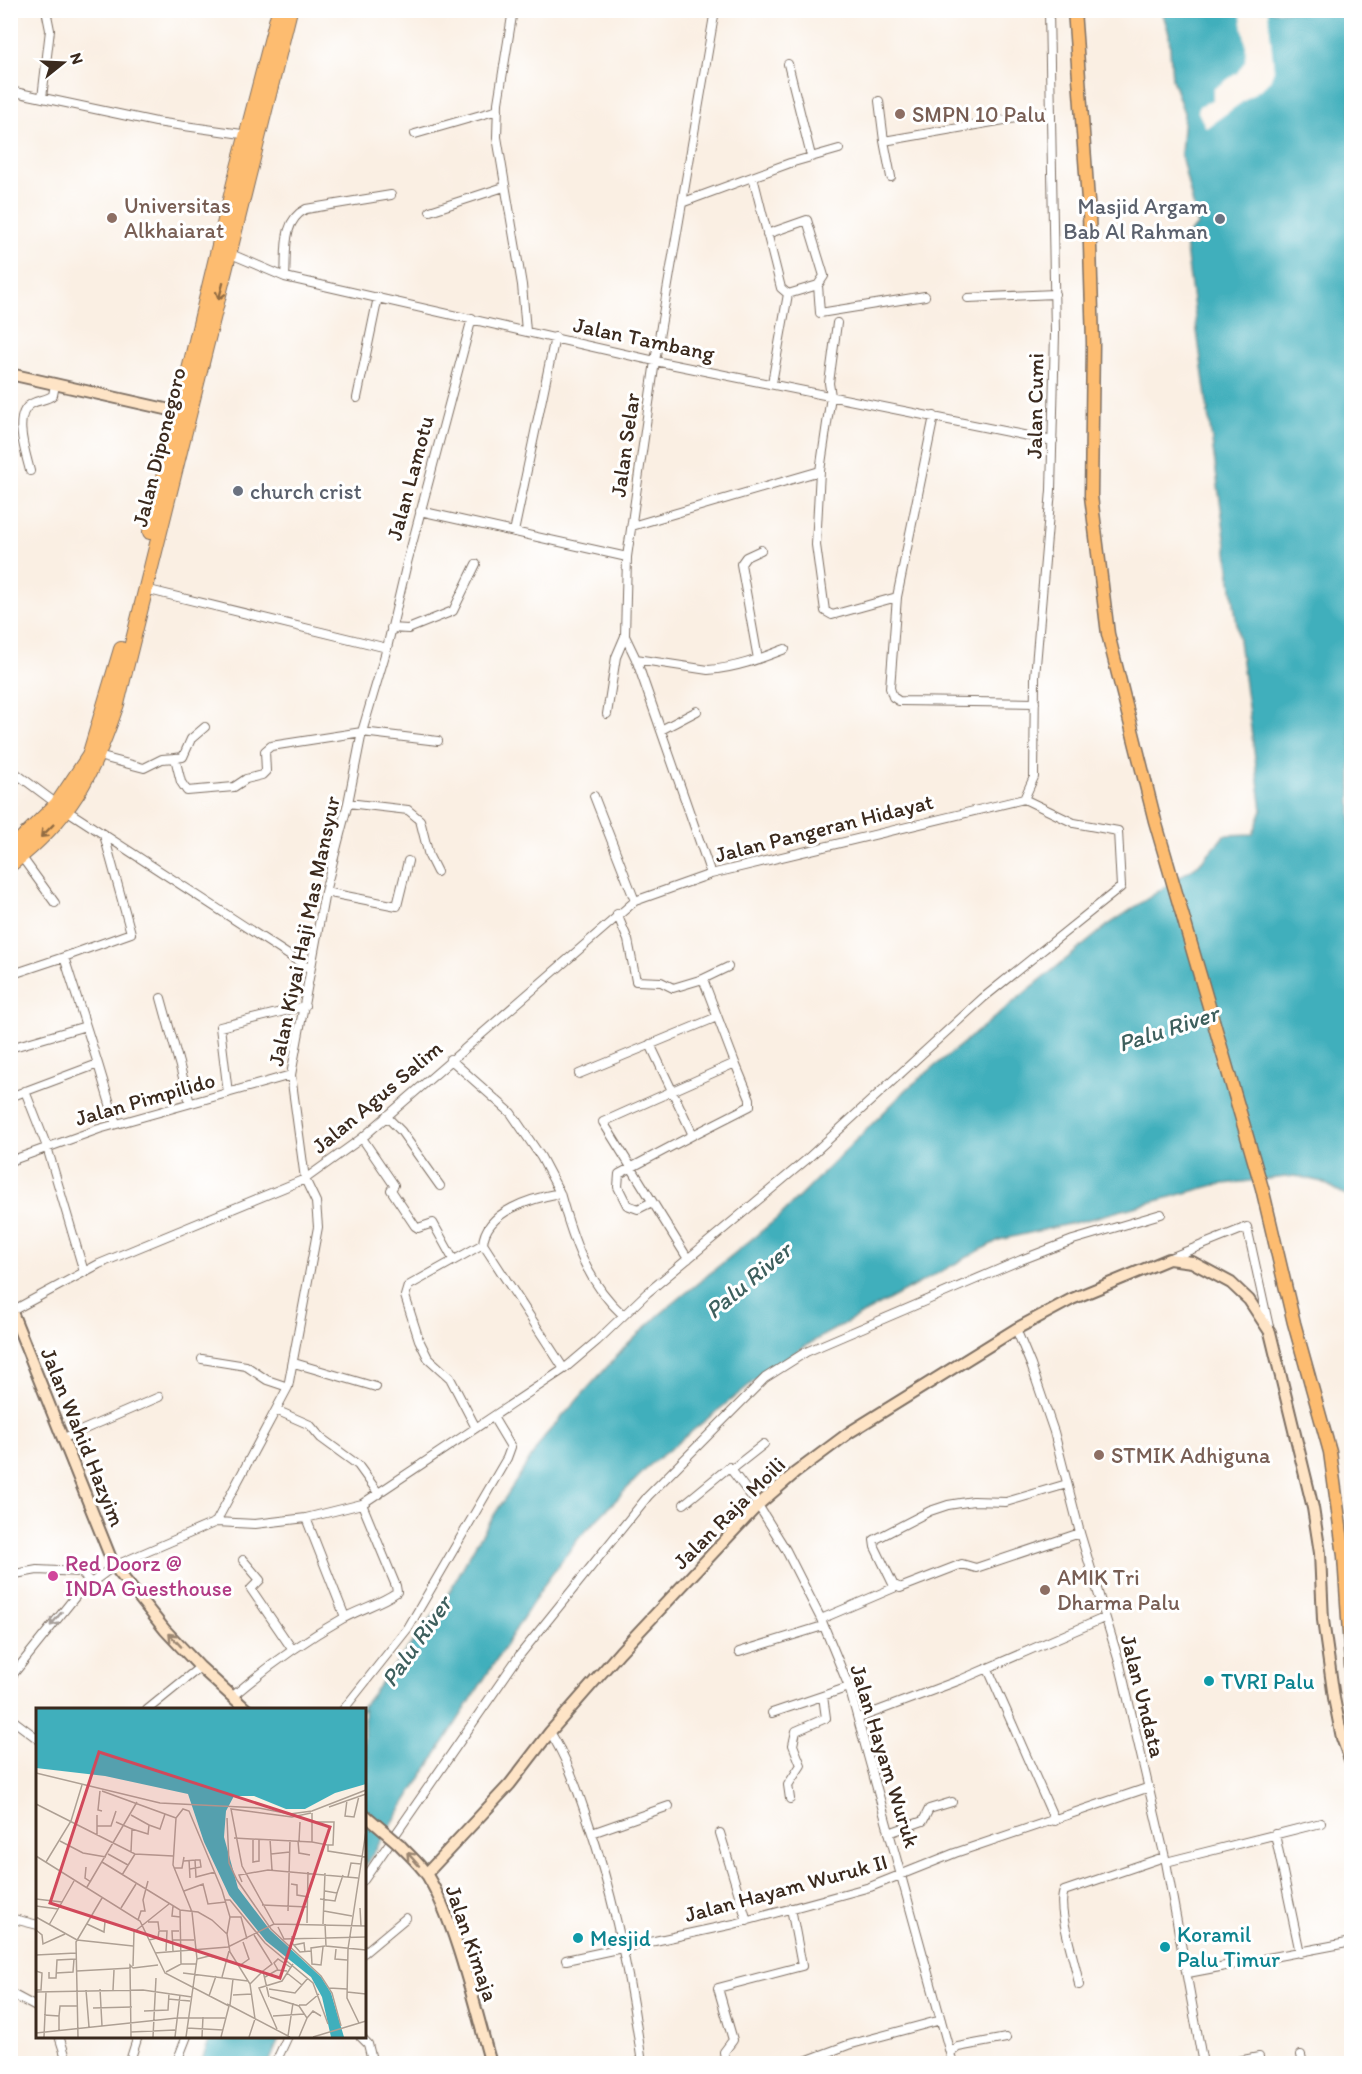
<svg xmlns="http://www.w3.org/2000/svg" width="1362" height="2074" font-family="Itim,sans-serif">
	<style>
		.water { fill: #40afbc; stroke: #3e6c6d; stroke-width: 1.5 }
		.pier { fill: #faefe3 }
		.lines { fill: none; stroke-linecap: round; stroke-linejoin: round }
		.street-casing { stroke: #7e6f63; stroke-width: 10 }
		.secondary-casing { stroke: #7e6f63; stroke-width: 14 }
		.primary-casing { stroke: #7e6f63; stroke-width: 15 }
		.highway-casing { stroke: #7e6f63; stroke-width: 16 }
		.street { stroke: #fff; stroke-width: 8 }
		.secondary { stroke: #fee4c6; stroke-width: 10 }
		.primary { stroke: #fdbc70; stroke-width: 12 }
		.highway { stroke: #fdbc70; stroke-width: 14 }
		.secondary-bridge-casing { stroke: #7e6f63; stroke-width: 14; stroke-linecap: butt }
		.secondary-bridge { stroke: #fee4c6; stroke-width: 10 }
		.oneway { stroke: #926c43 }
		.oneway2 { stroke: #a79f9a }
		.oneway3 { stroke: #9c8772 }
		.education-dot { fill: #8d6e63; stroke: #fff; stroke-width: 2 }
		.worship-dot { fill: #6b7280; stroke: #fff; stroke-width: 2 }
		.hotel-dot { fill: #d1479c; stroke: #fff; stroke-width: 2 }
		.culture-dot { fill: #0f9aa8; stroke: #fff; stroke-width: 2 }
		.labels { text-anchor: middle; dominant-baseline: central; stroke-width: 6; stroke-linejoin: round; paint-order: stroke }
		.education-label { font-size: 22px; fill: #785e54; stroke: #fff; text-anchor: start }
		.worship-label { font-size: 22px; fill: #5b616d; stroke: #fff; text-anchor: end }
		.street-label { font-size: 22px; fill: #3b2a1e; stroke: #fff }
		.hotel-label { font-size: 22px; fill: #b23c85; stroke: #fff; text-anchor: start }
		.culture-label { font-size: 22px; fill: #0d838f; stroke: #fff; text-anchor: start }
		.water-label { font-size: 24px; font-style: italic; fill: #3d5f5d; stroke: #fff }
		.inset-road { fill: none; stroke: #aea094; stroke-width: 1.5 }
		.view { fill: #d1495b; fill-opacity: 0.15; stroke: #d1495b; stroke-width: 3 }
		.inset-edge { fill: none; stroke: #3b2a1e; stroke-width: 3 }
	</style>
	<rect width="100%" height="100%" fill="#fff"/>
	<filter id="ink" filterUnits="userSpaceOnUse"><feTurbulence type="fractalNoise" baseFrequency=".0167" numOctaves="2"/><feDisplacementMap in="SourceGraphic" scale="12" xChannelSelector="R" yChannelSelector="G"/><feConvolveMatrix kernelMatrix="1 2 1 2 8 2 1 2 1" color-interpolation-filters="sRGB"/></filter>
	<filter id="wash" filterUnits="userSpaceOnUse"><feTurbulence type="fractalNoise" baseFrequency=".008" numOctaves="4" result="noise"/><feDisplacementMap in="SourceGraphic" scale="24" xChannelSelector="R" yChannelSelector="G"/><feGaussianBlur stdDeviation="1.35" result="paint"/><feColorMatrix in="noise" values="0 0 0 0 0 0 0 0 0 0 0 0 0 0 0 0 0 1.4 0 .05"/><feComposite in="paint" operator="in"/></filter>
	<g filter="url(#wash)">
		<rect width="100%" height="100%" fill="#faefe3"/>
		<!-- water -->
		<path class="water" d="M1162 11H1351V1198L1322 1182 1295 1176 1215 1185 1086 1220 999 1240 822 1336 773 1366 650 1465 578 1539 544 1585 365 1866 364 1710H360L443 1603 477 1542 544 1437 624 1348 659 1315 780 1216 908 1088 1108 925 1199 864 1225 835 1253 834 1262 810 1185 242 1189 233 1198 225 1181 155 1184 113 1172 79 1169 33Z
			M210 2037V2036L280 2037 269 2063H201Z"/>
		<!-- pier -->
		<path class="pier" d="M1240 11H1268L1274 70 1269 83 1206 128 1198 112 1199 106 1213 100V89L1237 73 1245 61 1246 46Z"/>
	</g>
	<g filter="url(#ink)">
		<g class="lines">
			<!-- street casing -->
			<g class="street-casing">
				<path id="street" d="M513 10 498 103 497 137 522 285 526 331
					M10 11 14 10
					M788 64 811 156
					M10 91 156 122 249 135
					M42 98 50 30 46 10
					M879 101 884 141
					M415 134 498 110
					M753 177 781 288 788 294 818 285 820 313 925 296
					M891 177 884 141 1051 112
					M684 202 790 163 839 149
					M430 211 504 187
					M767 234 807 220 824 276 818 285
					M231 254 285 277 655 361 1053 441
					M285 277C287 253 281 221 306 209L391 195
					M968 298 1055 294
					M772 383 788 294
					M357 398 378 297
					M30 471C26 454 12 415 31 404 39 399 46 401 53 395L55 385
					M820 471 816 545 825 611 832 615 897 597 934 416
					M420 511 627 557
					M632 526 820 471 831 396 829 383 837 323
					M514 532 555 337
					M145 589 387 648
					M897 597 890 688 893 697 899 701 1035 703
					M391 628 408 629 453 611 476 564
					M636 659 708 670C736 668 759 659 785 649
					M758 659 741 564 746 557 761 550
					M607 714 616 657 625 636
					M661 730 697 711
					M98 756 144 768 162 759 175 758 181 782 187 791 234 787 246 779 262 775 266 771 265 751 271 746 362 732 438 741
					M175 758 183 757 191 739 205 727
					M10 769 57 804 310 969
					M594 796 635 901
					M1024 799 1034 777 1035 677 1051 490 1055 333 1049 10
					M348 803 408 810 420 820 429 856 437 872
					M21 856 55 903
					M711 874 636 659 625 636 627 557 655 361 715 10
					M325 892 397 906 408 861
					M617 914 628 940 636 981 661 982 673 988 703 979 728 967
					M64 957 131 933 104 835
					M10 975 64 957 86 1026 10 1048
					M161 998 190 1103
					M86 1026 98 1064
					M650 1044 693 1135 750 1106V1099L735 1063
					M450 1059 511 1113 541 1157 560 1193C533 1198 485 1211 483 1244L408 1286 405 1296 419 1340 428 1358 450 1378 476 1428
					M579 1074 717 1017
					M25 1091 47 1147 84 1272
					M228 1093 220 1027 305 1006
					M10 1097 98 1064 116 1124
					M386 1116 401 1131 440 1186
					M362 1138 394 1185 391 1190 415 1226 418 1228 433 1223 453 1259
					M10 1161 99 1129 291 1075
					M560 1193C573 1240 586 1281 623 1315
					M652 1202 638 1209 627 1205 618 1187 619 1174 693 1135
					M483 1244 564 1369
					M1170 1258 1247 1227 1269 1327
					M688 1259 603 1122 735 1063 703 979
					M10 1312 99 1264 305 1179 362 1138 635 901 711 874 1024 799
					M1016 1329 1031 1365 1054 1432 1080 1533 1120 1665 1166 1862 1203 2064
					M202 1359 246 1366 267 1380 288 1387
					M294 1363 376 1387
					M276 1410 310 1425 321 1438 358 1465 379 1494
					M64 1438 159 1397
					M731 1470 764 1444
					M1067 1484 1006 1502 973 1501 948 1505 930 1511 874 1540 875 1547 893 1584 900 1588 962 1564 976 1568 1080 1533
					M684 1504 729 1467 758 1505 786 1550 821 1619 849 1687 953 2064
					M306 1518 345 1617
					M216 1522 255 1524 306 1518 362 1504 564 1369 597 1341 647 1293 806 1160 983 998 1121 887 1118 831 1074 823 1024 799
					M243 1560 260 1580 251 1589 292 1649
					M10 1575 37 1570 81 1572 90 1582
					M821 1619 896 1587
					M739 1652 823 1626
					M988 1669 1055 1821
					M10 1678 79 1592 114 1566 216 1522 288 1387 318 1227 316 1202 305 1179 291 1075 325 892 348 803 362 732 387 648 407 563 472 318
					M233 1696C267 1667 303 1641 342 1619 360 1609 380 1604 397 1592L396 1586 362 1504
					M147 1710 200 1667
					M343 1710 408 1628 507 1458 511 1447 493 1417
					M772 1713 849 1687
					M10 1718 38 1739
					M859 1718 960 1680 1104 1618
					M550 1732C568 1760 577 1789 588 1821 615 1900 631 1980 642 2064
					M790 1799 788 1785 801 1765 793 1745 796 1731 826 1718 823 1696
					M592 1833 669 1806
					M720 1833 747 1921
					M889 1833 923 1821 929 1809 952 1802
					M1275 1834 1300 1953
					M1166 1862 1321 1823
					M364 1880 519 1656 648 1496 765 1378 806 1352 1021 1260 1073 1240 1161 1214
					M10 1918 38 1925
					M364 1953 406 1918
					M566 1960 734 1924 870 1887 955 1853 1147 1788
					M1188 1973 1352 1942
					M1079 1985C1076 1962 1056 1910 1064 1891L1164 1857
					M10 1993 38 2008
					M59 2036 68 2064
					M360 2036 368 2044 373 2064
					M950 2053 958 2047 1006 2038
					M1301 2055 1303 2064
					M129 2064 138 2036
					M176 2064 187 2036
					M275 2064 288 2036
					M353 2064 372 2059
					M726 2064 724 2052 733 2040 718 1988 802 1966 791 1908
					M797 2064 848 2045 941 2020
					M1222 2064 1259 2057"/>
			</g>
			<!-- secondary casing -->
			<g class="secondary-casing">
				<path id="secondary" d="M10 374 179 412
					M10 1307 114 1566 165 1630 200 1667 247 1710
					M399 1844C408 1854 420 1864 427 1875 456 1923 475 2008 491 2064
					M426 1874 510 1784 550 1732 620 1652 758 1505 795 1473 850 1432 1016 1329 1072 1299 1169 1259 1192 1262 1231 1283 1249 1300 1270 1332 1313 1508 1320 1553 1323 1620 1334 1698 1342 1738 1352 1765"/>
			</g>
			<!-- primary casing -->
			<g class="primary-casing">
				<path id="primary" d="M1074 10 1089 214 1093 343 1091 496 1108 634 1155 821 1262 1188 1294 1323 1330 1452 1344 1556 1352 1680"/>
			</g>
			<!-- highway casing -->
			<g class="highway-casing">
				<path id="highway" d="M150 532 234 183 279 10
					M10 850 57 804 89 756 121 649
					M10 865C71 818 93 775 117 704L290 10"/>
			</g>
			<!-- street -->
			<use href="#street" class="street"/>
			<!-- secondary -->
			<use href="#secondary" class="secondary"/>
			<!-- primary -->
			<use href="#primary" class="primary"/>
			<!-- highway -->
			<use href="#highway" class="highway"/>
			<!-- secondary-bridge casing -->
			<g class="secondary-bridge-casing">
				<path id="secondary-bridge" d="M364 1814 399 1844"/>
			</g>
			<!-- secondary-bridge -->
			<use href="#secondary-bridge" class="secondary-bridge"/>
		</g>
		<!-- one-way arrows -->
		<defs><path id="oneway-shaft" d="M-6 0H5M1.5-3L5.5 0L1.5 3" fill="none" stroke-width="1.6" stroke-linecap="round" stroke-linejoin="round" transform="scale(1.5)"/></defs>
		<g class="oneway">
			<use href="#oneway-shaft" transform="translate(221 291) rotate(105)"/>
			<use href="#oneway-shaft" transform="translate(47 831) rotate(135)"/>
		</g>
		<use class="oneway2" href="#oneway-shaft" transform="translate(56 1619) rotate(129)"/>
		<g class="oneway3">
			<use href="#oneway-shaft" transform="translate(175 1640) rotate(-133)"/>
			<use href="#oneway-shaft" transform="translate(413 1859) rotate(-132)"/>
		</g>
	</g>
	<!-- markers -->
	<g class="education-dot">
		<circle cx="900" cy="114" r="6"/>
		<circle cx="112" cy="218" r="6"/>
		<circle cx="1099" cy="1455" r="6"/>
		<circle cx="1045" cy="1590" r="6"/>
	</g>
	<g class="worship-dot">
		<circle cx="1220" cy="219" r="6"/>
		<circle cx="238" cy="491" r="6"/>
	</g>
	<circle class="hotel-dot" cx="53" cy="1576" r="6"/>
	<g class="culture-dot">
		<circle cx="1209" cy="1681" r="6"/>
		<circle cx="578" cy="1938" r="6"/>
		<circle cx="1165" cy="1947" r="6"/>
	</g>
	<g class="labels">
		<!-- education labels -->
		<g class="education-label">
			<text x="912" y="114">SMPN 10 Palu</text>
			<text x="124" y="205">Universitas<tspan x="124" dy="25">Alkhaiarat</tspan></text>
			<text x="1111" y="1455">STMIK Adhiguna</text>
			<text x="1057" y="1577">AMIK Tri<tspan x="1057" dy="25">Dharma Palu</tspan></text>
		</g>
		<!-- worship labels -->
		<g class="worship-label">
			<text x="1208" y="206">Masjid Argam<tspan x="1208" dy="25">Bab Al Rahman</tspan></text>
			<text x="250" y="491" text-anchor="start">church crist</text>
		</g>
		<!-- street labels -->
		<g class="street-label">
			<text transform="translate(644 339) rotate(12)">Jalan Tambang</text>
			<text transform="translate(1035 406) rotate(-89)">Jalan Cumi</text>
			<text transform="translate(625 445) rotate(-82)">Jalan Selar</text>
			<text transform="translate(159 447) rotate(-76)">Jalan Diponegoro</text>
			<text transform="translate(410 478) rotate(-75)">Jalan Lamotu</text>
			<text transform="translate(824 828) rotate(-14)">Jalan Pangeran Hidayat</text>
			<text transform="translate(304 931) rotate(-78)">Jalan Kiyai Haji Mas Mansyur</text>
			<text transform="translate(377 1097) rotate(-40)">Jalan Agus Salim</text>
			<text transform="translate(145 1099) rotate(-16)">Jalan Pimpilido</text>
			<text transform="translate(83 1437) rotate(68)">Jalan Wahid Hazyim</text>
			<text transform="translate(729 1513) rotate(-45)">Jalan Raja Moili</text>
			<text transform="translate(1143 1696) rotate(76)">Jalan Undata</text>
			<text transform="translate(885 1756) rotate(73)">Jalan Hayam Wuruk</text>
			<text transform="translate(786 1888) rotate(-15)">Jalan Hayam Wuruk II</text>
			<text transform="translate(472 1943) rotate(71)">Jalan Kimaja</text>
		</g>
		<!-- hotel labels -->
		<g class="hotel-label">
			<text x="65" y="1563">Red Doorz @<tspan x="65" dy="25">INDA Guesthouse</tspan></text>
		</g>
		<!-- culture labels -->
		<g class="culture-label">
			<text x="1221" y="1681">TVRI Palu</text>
			<text x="1177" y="1934">Koramil<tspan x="1177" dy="25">Palu Timur</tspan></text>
			<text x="590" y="1938">Mesjid</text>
		</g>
		<!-- water labels -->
		<g class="water-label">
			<text transform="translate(1168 1028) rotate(-18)">Palu River</text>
			<text transform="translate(748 1280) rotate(-40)">Palu River</text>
			<text transform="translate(416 1641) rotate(-55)">Palu River</text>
		</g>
	</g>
	<!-- overview -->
	<g transform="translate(36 1708)">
		<rect width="330" height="330" fill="#faefe3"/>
		<path d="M0 1H330V76L299 85 269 101H250L218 88H198L190 103 188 129 202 180 234 222 285 269 295 285 308 329H295L286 289 275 269 230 233 193 187 168 134 152 86 69 68 0 60Z" fill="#40afbc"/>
		<path class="inset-road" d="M0 65 124 95 223 100 254 106 276 103 330 82M64 83 62 102 66 103M66 83 140 110M311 92 309 108 318 109 323 88M0 96 99 146 137 148M293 99 330 86M61 107V127M95 107 113 117 112 126 96 121M140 110 137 157 156 204 161 251 150 329M140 110 147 101 153 103 186 182 194 209 191 226M191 110 193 155 201 172 235 221 285 268 296 285 305 318M80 114 96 121 95 144M279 114H298L297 137H292M113 117 124 121 129 106M61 118H75L80 103M198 130 276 134 292 137V143L330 149M217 131V154L223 153V131M234 131 236 162M24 133 47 145 70 149M262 133 263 145 274 147M263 133 264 114M276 134V105M72 146 92 157M235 146 254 144M0 148 104 213 129 265 193 298M153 152 154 170M148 153 159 152 160 169 179 164M10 154 35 113 46 77M66 154 144 202 162 204 176 212 191 226 194 244 214 276 219 311 213 329M50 159 49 170 55 174M138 160H146L148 149M154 161 165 159 164 152H159M86 167 99 146M312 169 315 155 325 156M206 174 203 167 232 162 322 170M255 176 261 177V187L273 189M51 179 101 94M148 183 167 176 172 196 190 194M301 185 307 167M0 191 26 194M284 191 299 193 301 185 289 183M189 192H194L229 235 277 275 292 316M226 197 272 199M0 198 22 201M137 198 136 208 144 209M85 200 100 176M324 200 325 218M144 202 145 256M252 203 254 132M288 203 316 208M0 209 41 232 97 238M194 209H205L211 231M102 212 105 203H109L107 192 112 173M112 214H122L123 222M271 215 272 164M51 216 68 224 69 214M238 216 206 158 195 101 256 109 275 105M287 216 289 165M289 216 290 238 330 242M13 217 38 173M242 219 248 231 330 229M0 222 6 227 7 236 29 226M218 227 236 256 227 263 233 289M256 228V235L264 244 275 243M113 232 122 230 123 223H131L130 243M136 232H158M258 237 268 235 269 244M287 239 285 257 276 256 275 240 289 238M300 241 299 251 311 252M137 243 136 223H143M119 245 192 239 238 216 330 218M0 247 40 245M161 251 173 248 189 252M97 258 98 224 133 196M203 258 213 251 207 234M97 260 122 257M242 262 238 255 242 251 254 259M0 263 6 265 5 282H1M41 263 95 260M13 264V270H20L21 252 40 251M130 264 145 256H161M20 265 37 264 38 251M147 265 212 273M251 265 266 277M186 269 193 243M229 269 241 262 251 263M214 276 227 263M293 280 311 281M64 281 66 318M233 281 259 285 272 270M50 282 53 319M77 282 78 262M0 284 107 282 156 289M311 284 330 286M197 287 216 286M173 288 180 268M234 289 263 298 271 310 263 329M132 291 154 293M191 296 254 329M194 297 197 271M263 297H270L283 286M57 300 96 299M108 303 132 302 133 285M8 307 23 308V323M23 308 24 298H41M237 308 268 306M271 310 277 303 285 308M323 315 311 290 312 241 330 123M151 320 187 322M241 321 223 280 246 273 257 256M95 324 139 322M0 325 141 310H189M252 328 257 295M8 329 10 284M42 329 40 234 66 190M95 329 94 257 97 260M117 329 120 270M139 329 144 287M166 329 167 309M185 329 193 298M277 329 330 313"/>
		<path class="view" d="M63 44 294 119 244 270 14 195Z"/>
		<rect width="330" height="330" class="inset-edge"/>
	</g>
	<!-- margin -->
	<rect width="1362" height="2074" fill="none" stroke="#fff" stroke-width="36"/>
	<!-- north arrow -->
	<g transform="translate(63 63) rotate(72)" stroke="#ffffff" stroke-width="4.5" paint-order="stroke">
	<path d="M0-4.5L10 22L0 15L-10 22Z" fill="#3b2a1e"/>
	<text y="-9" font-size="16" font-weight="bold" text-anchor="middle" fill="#3b2a1e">N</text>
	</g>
</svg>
